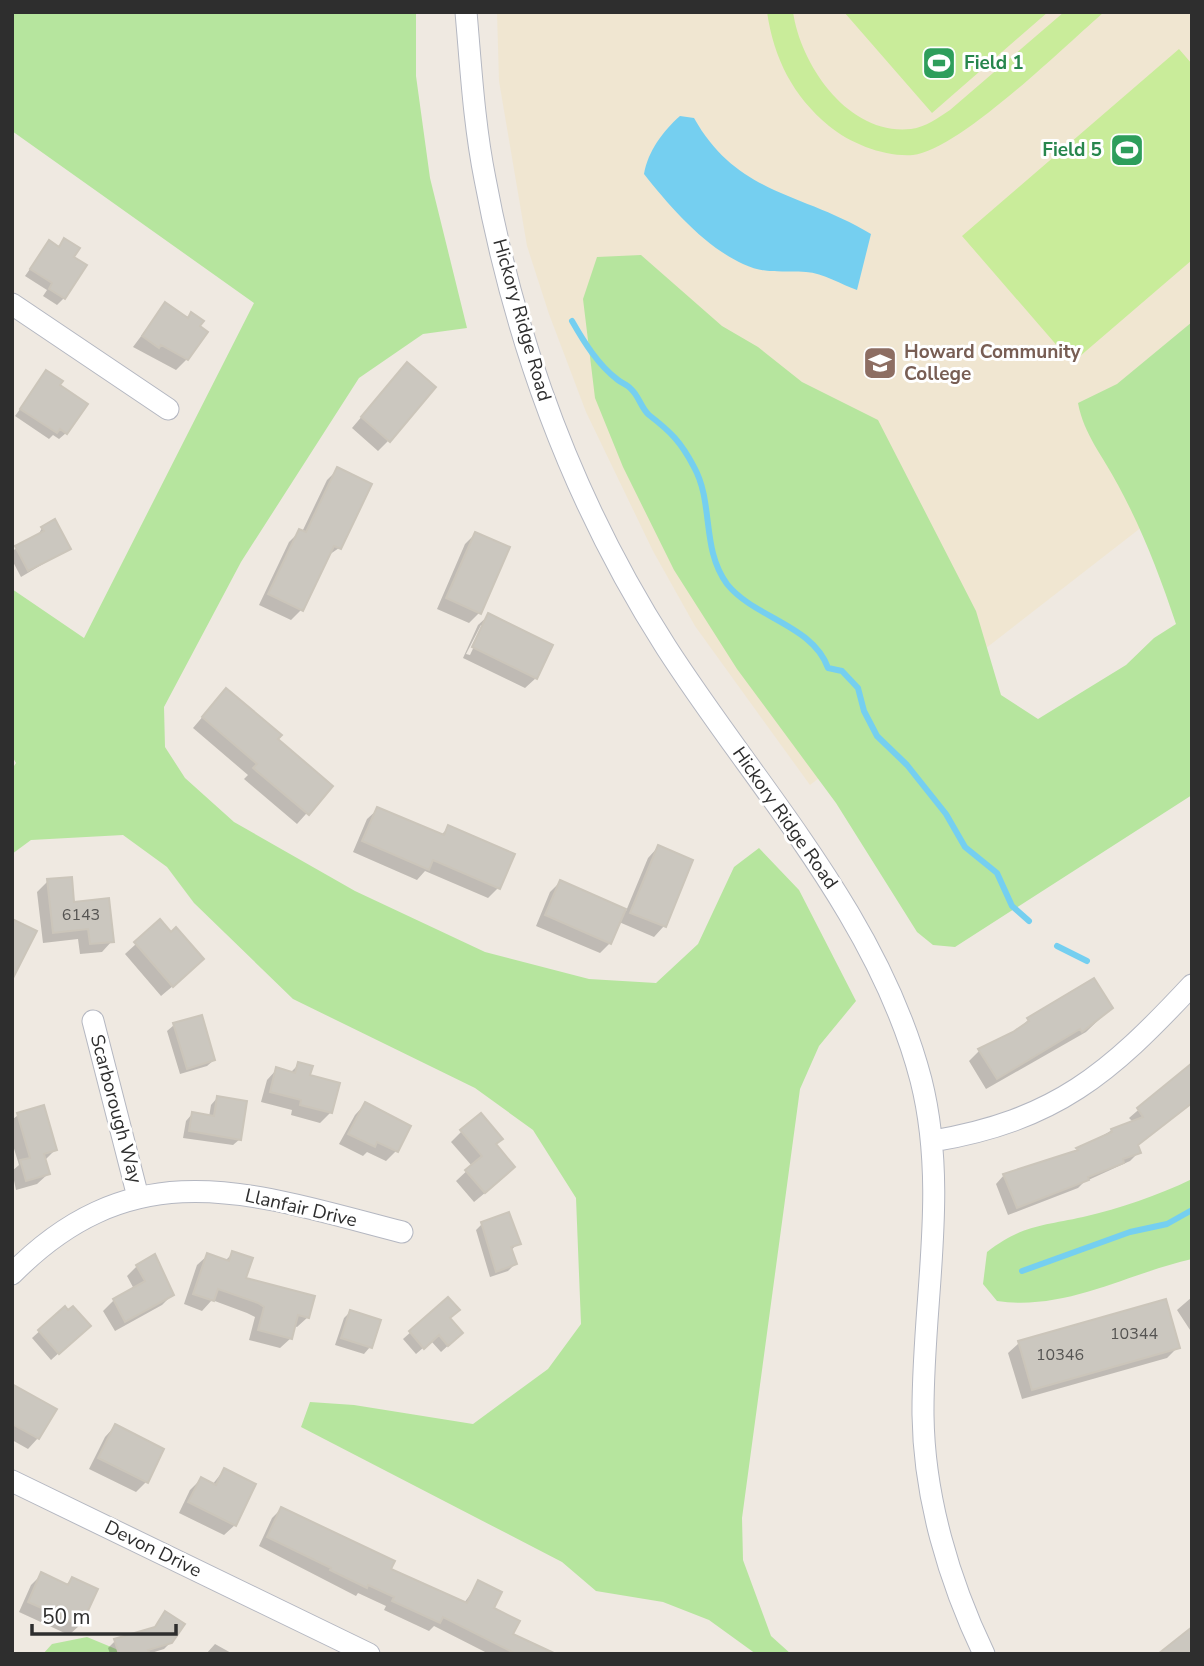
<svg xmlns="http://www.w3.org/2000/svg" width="1204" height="1666" font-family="'Nunito Sans',sans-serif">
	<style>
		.education { fill: #f0e6d1 }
		.green { fill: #b6e59e }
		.pitch { fill: #c9ec9a }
		.water { fill: #75cff0 }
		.shadow { fill: #0003; fill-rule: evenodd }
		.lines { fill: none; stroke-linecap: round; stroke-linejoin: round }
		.stream { stroke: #75cff0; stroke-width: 6 }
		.building { fill: #cbc7bf; stroke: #cbc5ba; stroke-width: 2 }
		.minor-casing { stroke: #b4b7c1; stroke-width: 23 }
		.minor { stroke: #fff; stroke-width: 21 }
		.labels { text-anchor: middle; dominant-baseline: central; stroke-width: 6; stroke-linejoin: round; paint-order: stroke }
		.number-label { font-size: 16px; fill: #555452 }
		.leisure-label { font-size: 19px; font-weight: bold; fill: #27864d; stroke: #fff; text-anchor: start }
		.street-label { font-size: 19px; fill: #2e2e2e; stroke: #fff }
		.education-label { font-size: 19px; font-weight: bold; fill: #785e54; stroke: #fff; text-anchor: start }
	</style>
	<rect width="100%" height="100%" fill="#efe9e1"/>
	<!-- education -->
	<path class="education" d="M497 12H1192V488L810 785 695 626 653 551 586 412 549 314 527 246 499 81Z"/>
	<!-- green -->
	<path class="green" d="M12 12H416V76L430 178 467 328 423 334 359 378 241 562 164 707 165 747 185 778 234 822 355 891 485 952 589 979 656 983 698 944 734 867 759 848 799 890 856 1001 819 1046 800 1089 742 1518 743 1560 771 1636 791 1654H756L709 1620 663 1602 596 1591 562 1562 301 1427 310 1402 354 1405 473 1424 548 1369 581 1324 576 1198 533 1130 475 1088 293 999 194 903 167 867 123 835 31 840 12 854V769L16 763 12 756V589L84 638 254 303 12 131Z
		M641 255 722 326 758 347 802 382 878 420 976 611 1001 695 1038 719 1126 665 1154 638 1176 624C1160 576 1142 529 1118 485 1103 456 1084 435 1078 403L1117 384 1192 322V795L955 947 933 945 917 932 836 803 737 669 674 570 623 467 595 398 583 299 597 257Z
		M1192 1179V1259C1126 1274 1066 1311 997 1301L983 1284 987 1252C1022 1225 1042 1226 1083 1217 1121 1208 1157 1196 1192 1179Z
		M87 1637 128 1654H43L52 1644Z"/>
	<!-- pitch -->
	<path class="pitch" d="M767 12H793C801 66 849 136 911 129 926 127 938 118 950 110L1064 12H1104C1066 45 958 151 913 155 885 157 851 144 829 126 793 96 774 59 767 12Z
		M844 12H1048L932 113Z
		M1179 49 1192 64V260L1072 363 962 236Z"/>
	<!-- water -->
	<path class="water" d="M680 116 694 118C738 196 802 192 871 234L857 290C842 285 823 273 806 272 784 270 766 275 743 264 704 246 670 207 644 174 648 151 663 131 680 116Z"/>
	<!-- shadow -->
	<path class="shadow" d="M65 240 72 257 64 298 57 305 43 296 47 290 25 276 49 242 57 248Z
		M165 304 187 359 176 370 133 347Z
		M47 372 66 433 59 439 53 435 49 439 15 416Z
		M397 375 388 441 378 451 352 428Z
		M338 469 339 548 326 557 301 610 291 620 259 605 289 542 300 531 302 532 327 480Z
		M42 528 68 549 21 577 12 560V551L37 537Z
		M475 534 479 613 469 623 437 609 465 544Z
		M489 615 536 678 525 688 463 658 478 625ZM481 625H484L470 655 466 654Z
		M216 701 275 739 331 786 297 824 244 779 248 775 193 728Z
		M378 809 440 836 449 827 498 888 488 898 425 871 417 880 353 852 367 819Z
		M658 847 664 926 654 937 619 922 610 943 600 953 536 926 550 892 560 882 626 911 648 858Z
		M48 881 112 941 102 952 80 954 78 939 43 943 37 892Z
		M160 922 192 970 161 996 125 954Z
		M1111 1008 1086 1032 986 1089 969 1061 979 1051 1017 1031 1028 1020Z
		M174 1025 214 1060 207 1066 180 1074 167 1031Z
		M1192 1060V1102L1136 1146 1139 1152 1130 1161 1084 1182 1078 1188 1008 1215 996 1184 1004 1175 1073 1154 1112 1130 1133 1122 1129 1118 1188 1067Z
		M299 1064 331 1112 320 1123 291 1115 292 1110 261 1102 267 1080 277 1069 290 1073Z
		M217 1098 240 1139 233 1145 183 1138 186 1121 192 1114 209 1117 211 1105Z
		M365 1104 396 1151 386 1161 367 1152 363 1156 339 1144 355 1115Z
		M18 1115 55 1150 44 1161 48 1174 37 1184 16 1190 12 1171 19 1165 12 1142V1120Z
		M461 1132 494 1145 503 1178 474 1202 456 1181 472 1166 451 1142Z
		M482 1224 519 1243 510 1251 515 1264 508 1271 490 1277 476 1230Z
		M233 1253 244 1279 308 1317 297 1327 294 1326 291 1338 280 1348 249 1340 255 1317 247 1313 212 1300 202 1311 184 1304 197 1265 208 1255 225 1261Z
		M137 1266 172 1295 162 1305 115 1331 103 1311 114 1300 134 1289 127 1276Z
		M1192 1297V1333L1177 1310Z
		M448 1299V1319L454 1340 441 1352 431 1341 416 1354 403 1339Z
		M65 1308 82 1332 51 1360 32 1338Z
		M350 1312 370 1347 364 1354 335 1345 344 1318Z
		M1019 1343 1178 1347 1167 1358 1022 1399 1008 1353Z
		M12 1388 38 1438 28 1449 12 1440Z
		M115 1426 146 1482 136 1492 89 1469 105 1437Z
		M224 1470 235 1525 224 1535 179 1513 190 1490 201 1479 212 1485Z
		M281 1509 388 1570 464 1603 479 1583 492 1609 511 1635 552 1654H489L434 1626 429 1631 384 1610 386 1606 358 1593 356 1596 259 1546 272 1518Z
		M42 1574 66 1585 72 1579 80 1625 69 1635 19 1612 31 1585Z
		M165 1614 171 1642 164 1649 148 1654H110L108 1648 115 1641 152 1630Z
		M215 1644 233 1654H206Z"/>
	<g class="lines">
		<!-- stream -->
		<path class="stream" d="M572 321C584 342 598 365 618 380 622 383 628 385 631 389 639 396 641 408 649 415 671 432 681 442 694 467 714 503 701 549 727 584 754 618 813 625 828 668L842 671 858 688 864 711 877 736 907 765 946 814 965 847 997 873 1012 906 1029 921
			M1057 946 1087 961
			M1022 1271 1130 1232 1167 1224 1192 1210"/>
	</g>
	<!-- building -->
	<path class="building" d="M64 238 80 248 74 257 87 265 65 299 49 289 52 283 30 269 49 240 59 247Z
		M165 302 188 318 191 312 204 321 200 326 208 332 188 360 161 345 159 348 142 336Z
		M407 362 436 387 390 442 361 417Z
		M46 370 63 381 60 385 88 404 67 434 60 429 57 433 20 409Z
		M337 467 372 484 341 549 334 546 303 611 268 594 299 529 306 532Z
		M55 519 71 549 28 571 15 546 44 531 41 527Z
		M475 532 510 547 481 614 446 598Z
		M488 613 553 645 537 679 472 647Z
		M226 688 282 735 278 739 333 786 309 815 253 768 257 764 202 717Z
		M377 807 444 835 448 825 515 854 500 889 433 860 429 870 362 841Z
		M658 845 693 860 666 927 630 913Z
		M72 877 74 902 109 898 114 942 90 944 88 929 53 933 47 879Z
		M560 880 626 909 611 944 545 915Z
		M12 919 37 931 12 980Z
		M160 919 171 932 176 927 204 959 173 987 134 942Z
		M1094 978 1113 1008 1082 1032 1080 1029 997 1079 978 1049 1013 1032 1029 1021 1027 1018Z
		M202 1015 215 1060 187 1069 173 1023Z
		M298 1062 313 1066 310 1075 340 1083 332 1113 300 1105 301 1100 270 1092 276 1067 295 1073Z
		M1192 1063V1103L1138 1145 1141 1153 1123 1159 1124 1163 1088 1177 1089 1180 1017 1208 1003 1174 1078 1150 1076 1148 1112 1132 1111 1129 1143 1117 1137 1108Z
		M217 1096 247 1101 241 1140 189 1131 192 1112 214 1116Z
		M365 1102 411 1126 398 1152 377 1142 375 1147 348 1134Z
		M44 1105 57 1150 44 1154 50 1174 26 1181 20 1160 30 1158 17 1113Z
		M481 1113 503 1139 496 1144 515 1167 485 1193 465 1170 482 1156 460 1130Z
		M509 1212 521 1244 511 1247 517 1264 496 1272 481 1222Z
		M232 1251 253 1258 246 1278 315 1296 309 1318 298 1315 292 1339 258 1330 264 1307 258 1303 218 1289 214 1301 193 1294 207 1253 229 1261Z
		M155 1254 174 1295 125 1322 113 1299 145 1281 136 1265Z
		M448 1297 460 1310 450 1318 463 1333 448 1346 439 1335 424 1349 409 1331Z
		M1166 1299 1180 1348 1032 1390 1018 1341Z
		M65 1306 68 1310 73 1306 91 1326 59 1354 38 1330Z
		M350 1310 381 1320 372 1348 341 1338Z
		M12 1384 57 1409 39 1439 12 1424Z
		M115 1424 164 1449 148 1483 98 1458Z
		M224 1468 256 1484 236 1526 188 1502 201 1477 216 1485Z
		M281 1507 395 1561 391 1569 467 1603 478 1580 502 1592 494 1608 520 1621 513 1634 556 1654H516L443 1617 440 1623 392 1601 394 1597 368 1585 367 1588 330 1570 331 1568 267 1537Z
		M41 1572 68 1585 72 1577 98 1589 81 1626 28 1602Z
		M165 1611 185 1624 172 1643 148 1650 150 1654H119L114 1639 155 1627Z
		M1192 1627V1654H1158Z"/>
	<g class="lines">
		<!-- minor casing -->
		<g class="minor-casing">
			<path id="minor" d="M466 12C471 68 474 124 485 179 516 345 575 505 666 647 756 787 878 915 921 1080 949 1191 922 1303 923 1415 924 1497 949 1581 984 1654
				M12 304 168 409
				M93 1021 138 1197
				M933 1141C1056 1120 1109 1074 1192 985
				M12 1274C136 1148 254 1194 402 1232
				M12 1481 369 1654"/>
		</g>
		<!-- minor -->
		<use href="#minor" class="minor"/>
	</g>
	<!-- icons -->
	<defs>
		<g id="stadium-square" transform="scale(1.75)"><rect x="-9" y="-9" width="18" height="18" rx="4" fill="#2e9e5b" stroke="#fff"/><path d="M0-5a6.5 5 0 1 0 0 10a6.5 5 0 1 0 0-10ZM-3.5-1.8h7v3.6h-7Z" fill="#fff"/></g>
		<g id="university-square" transform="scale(1.75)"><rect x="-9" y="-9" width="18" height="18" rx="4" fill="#8d6e63" stroke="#fff"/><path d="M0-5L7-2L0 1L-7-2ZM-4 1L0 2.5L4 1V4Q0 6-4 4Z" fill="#fff"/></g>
	</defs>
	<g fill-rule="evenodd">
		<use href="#stadium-square" x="939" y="63"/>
		<use href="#stadium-square" x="1127" y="150"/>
		<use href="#university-square" x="880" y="363"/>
	</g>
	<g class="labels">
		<!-- number labels -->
		<g class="number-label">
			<text x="81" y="915">6143</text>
			<text x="1134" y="1334">10344</text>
			<text x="1060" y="1355">10346</text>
		</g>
		<!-- leisure labels -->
		<g class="leisure-label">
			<text x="964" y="63">Field 1</text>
			<text x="1102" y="150" text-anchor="end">Field 5</text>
		</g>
		<!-- street labels -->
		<g class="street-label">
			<text transform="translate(522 320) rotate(74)">Hickory Ridge Road</text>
			<text transform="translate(785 818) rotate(55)">Hickory Ridge Road</text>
			<text transform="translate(116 1109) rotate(75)">Scarborough Way</text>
			<text transform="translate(301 1208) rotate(13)">Llanfair Drive</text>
			<text transform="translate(153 1549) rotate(26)">Devon Drive</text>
		</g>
		<!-- education labels -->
		<g class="education-label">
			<text x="904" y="352">Howard Community<tspan x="904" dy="22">College</tspan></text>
		</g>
	</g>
	<!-- border -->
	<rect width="1204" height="1666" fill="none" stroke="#2e2e2e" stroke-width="28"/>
	<!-- scale -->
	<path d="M32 1624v10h144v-10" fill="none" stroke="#2e2e2e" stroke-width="3.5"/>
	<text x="42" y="1624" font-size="21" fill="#2e2e2e" stroke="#ffffff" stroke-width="5" paint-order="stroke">50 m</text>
</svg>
